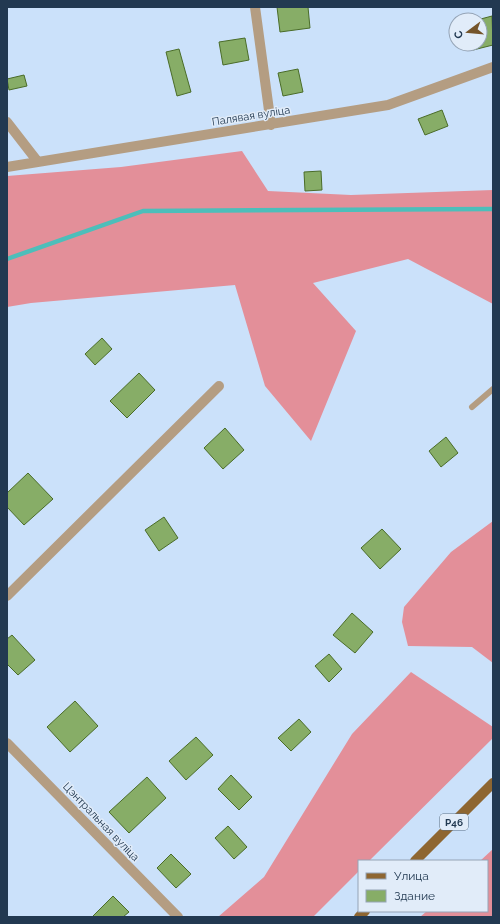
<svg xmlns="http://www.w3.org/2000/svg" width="500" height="924" font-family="Raleway,sans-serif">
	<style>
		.forest { fill: #e38f99 }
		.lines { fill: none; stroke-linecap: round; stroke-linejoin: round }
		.stream { stroke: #4dbeba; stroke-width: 4.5 }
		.building { fill: #87ad67; stroke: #4a6c28 }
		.service { stroke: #b49d82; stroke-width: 6 }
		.minor { stroke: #b49d82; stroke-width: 10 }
		.primary { stroke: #8e6631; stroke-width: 10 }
		.labels { text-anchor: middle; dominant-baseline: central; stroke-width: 3; stroke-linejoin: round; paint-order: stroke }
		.shield { fill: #e1ecf9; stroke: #5b6f83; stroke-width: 1 }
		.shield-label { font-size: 10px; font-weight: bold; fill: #223951 }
		.street-label { font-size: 11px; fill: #223951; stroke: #e1ecf9 }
	</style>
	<rect width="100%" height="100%" fill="#cbe1fa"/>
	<!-- forest -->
	<path class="forest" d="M242 151 268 191 351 195 493 190V304L408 259 313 283 356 331 311 441 265 386 235 285 31 303 7 307V176L121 167Z
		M493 521V663L472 647 408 646 402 622 404 607 451 552Z
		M411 672 493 727V738L369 861H359V871L313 917H218L264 877 352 734Z
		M493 849V917H420L427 911H487V861H480Z"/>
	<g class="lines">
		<!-- stream -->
		<path class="stream" d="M7 259 143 211 493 209"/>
	</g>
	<!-- building -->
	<path class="building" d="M277 7H308L310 28 280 32Z
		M492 16 493 45 473 50 471 44H480V20H477Z
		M245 38 249 60 223 65 219 42Z
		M179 49 191 92 177 96 166 52Z
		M298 69 303 92 283 96 278 73Z
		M24 75 27 86 9 90 7 79Z
		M442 110 448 126 425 135 418 119Z
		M321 171 322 190 305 191 304 172Z
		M102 338 112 349 95 365 85 354Z
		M139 373 155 390 127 418 110 401Z
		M225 428 244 450 223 469 204 448Z
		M446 437 458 453 441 467 429 451Z
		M28 473 53 499 24 525 7 507V493Z
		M164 517 178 538 159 551 145 530Z
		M382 529 401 549 380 569 361 548Z
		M352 613 373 632 355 653 333 635Z
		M12 635 35 660 18 675 7 664V639Z
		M329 654 342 669 329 682 315 666Z
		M75 701 98 726 70 752 47 727Z
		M299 719 311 732 291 751 278 738Z
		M196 737 213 755 186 780 169 761Z
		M231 775 252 797 239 810 218 789Z
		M147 777 166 798 129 833 109 812Z
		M228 826 247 847 234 859 215 838Z
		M171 854 191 874 176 888 157 868Z
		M113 896 129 912 123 917H92Z"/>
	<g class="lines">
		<!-- service -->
		<path class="service" d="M472 407 493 389"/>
		<!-- minor -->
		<path class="minor" d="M255 7 271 125
			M7 122 38 162
			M7 167 388 105 493 67
			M7 596 219 386
			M7 743 178 917"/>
		<!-- primary -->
		<path class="primary" d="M415 861 493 783
			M359 917 365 911"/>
	</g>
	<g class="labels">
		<!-- shield labels -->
		<rect class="shield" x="440" y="814" width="28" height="16" rx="3"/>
		<g class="shield-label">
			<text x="454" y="822">Р46</text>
		</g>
		<!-- street labels -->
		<g class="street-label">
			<text transform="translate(251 116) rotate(-9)">Палявая вуліца</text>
			<text transform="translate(101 822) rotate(46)">Цэнтральная вуліца</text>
		</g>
	</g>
	<!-- border -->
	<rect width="500" height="924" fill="none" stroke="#223951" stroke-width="16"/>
	<!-- legend -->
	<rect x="358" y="860" width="130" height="52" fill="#e1ecf9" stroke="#95a4b6"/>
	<rect x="366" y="873" width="20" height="6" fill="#8e6631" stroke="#95a4b6"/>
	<text x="394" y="880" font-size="12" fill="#223951">Улица</text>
	<rect x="366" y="890" width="20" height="12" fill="#87ad67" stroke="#95a4b6"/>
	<text x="394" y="900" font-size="12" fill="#223951">Здание</text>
	<!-- north arrow -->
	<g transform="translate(468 32) rotate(254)"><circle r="19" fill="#e1ecf9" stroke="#95a4b6"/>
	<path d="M0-3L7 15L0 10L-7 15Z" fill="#74542a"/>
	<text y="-6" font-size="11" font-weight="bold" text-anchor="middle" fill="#223951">С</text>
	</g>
</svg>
